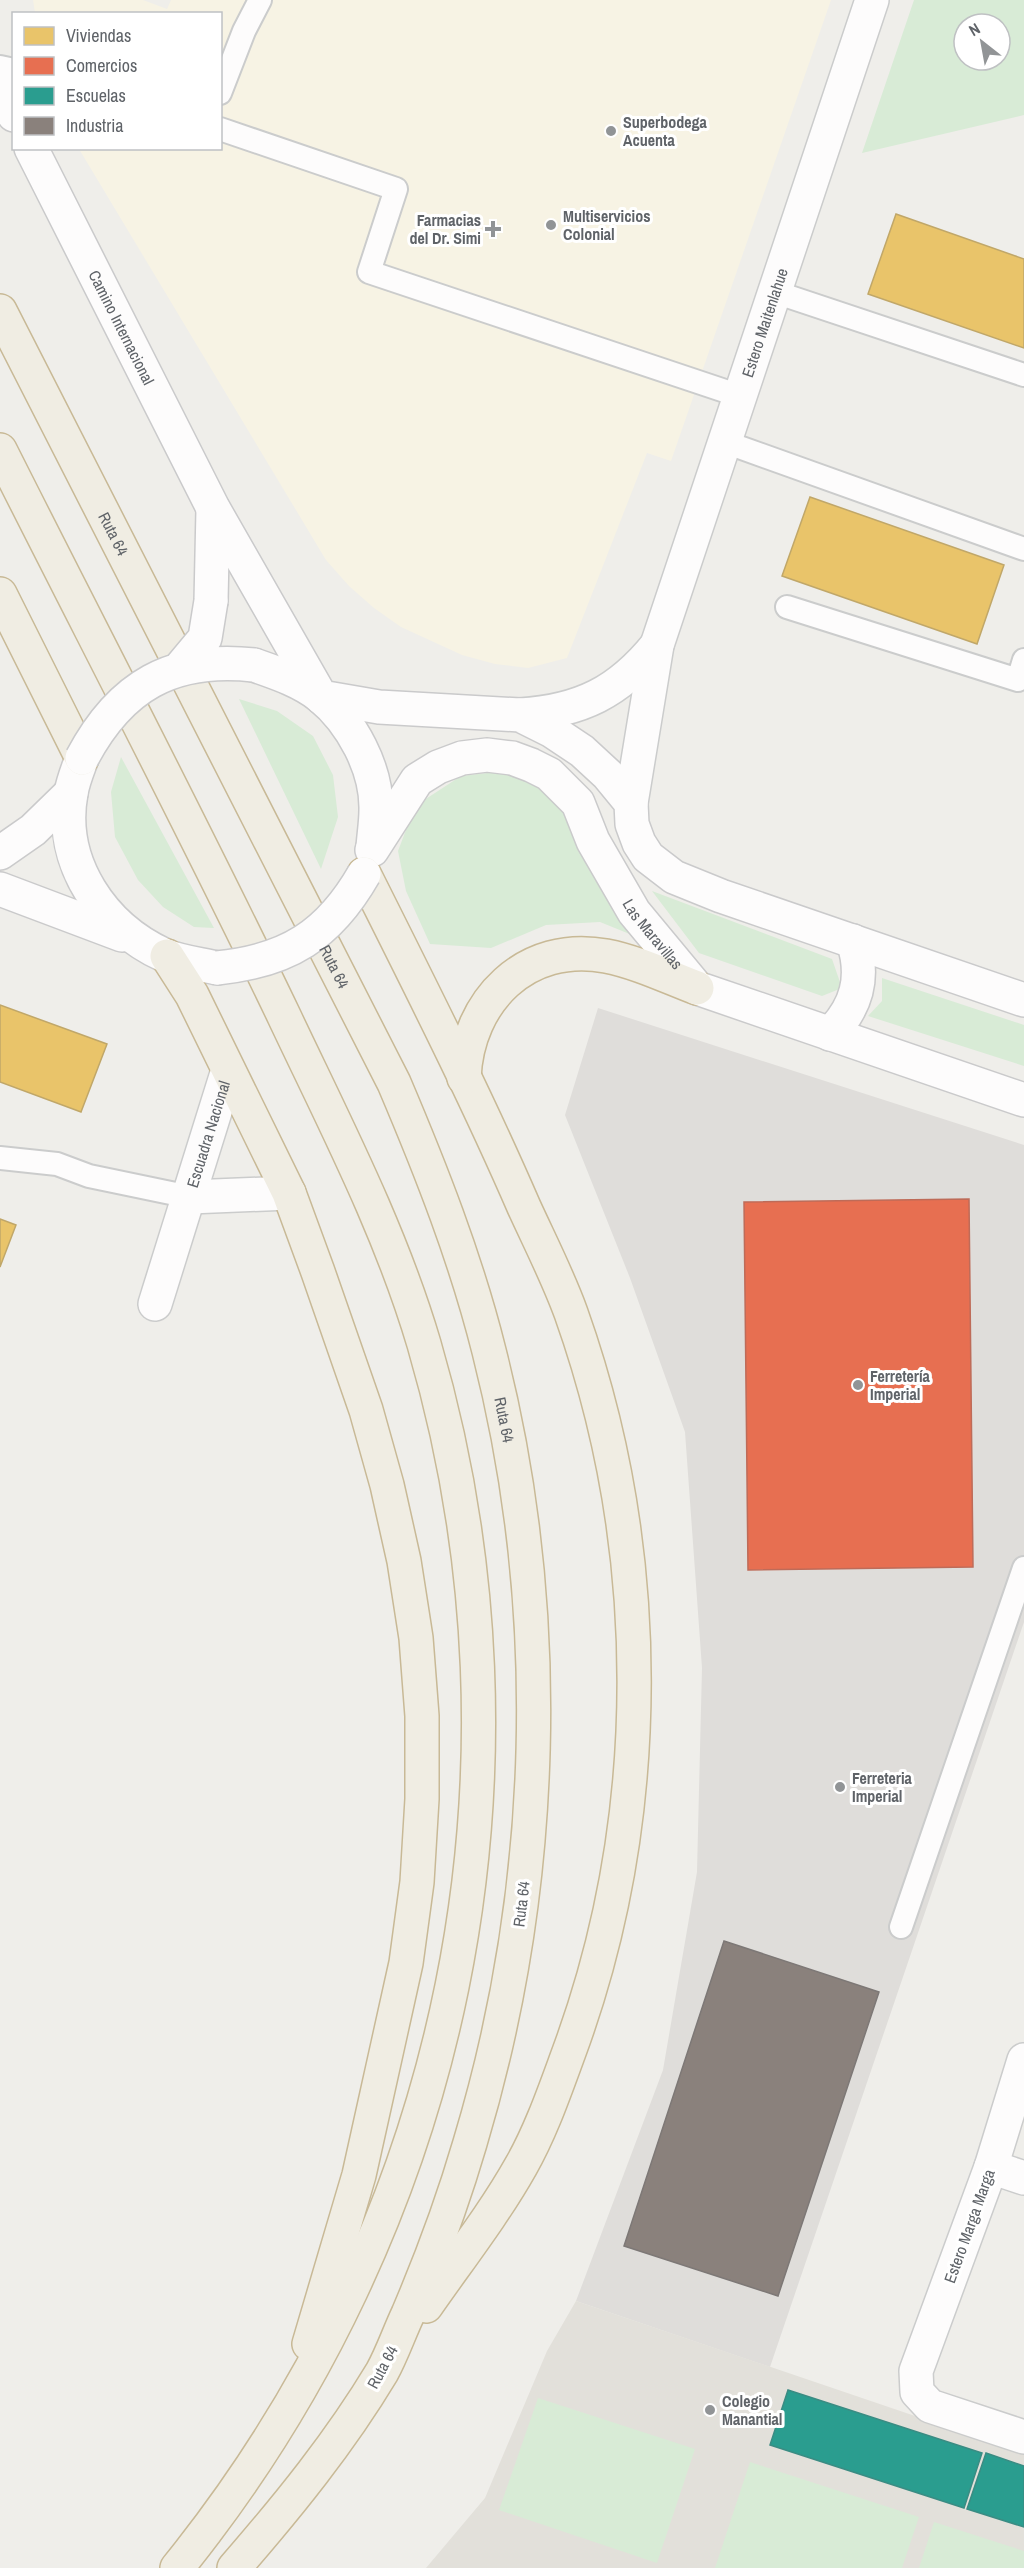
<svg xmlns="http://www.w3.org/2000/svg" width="1024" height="2568" font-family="'Archivo Narrow',sans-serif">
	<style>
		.commercial { fill: #f7f3e4 }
		.industrial { fill: #dfddda }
		.education { fill: #e2e0da }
		.green { fill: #d8ebd6; fill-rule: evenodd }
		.homes { fill: #e9c46a; stroke: #c0a769; stroke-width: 1.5 }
		.shops { fill: #e76f51; stroke: #be6b58; stroke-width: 1.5 }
		.schools { fill: #2a9d8f; stroke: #3a8c83; stroke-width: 1.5 }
		.industry { fill: #8a817c; stroke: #7d7876; stroke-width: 1.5 }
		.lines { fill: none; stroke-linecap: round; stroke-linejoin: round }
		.lane-casing { stroke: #cbcccc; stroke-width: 26 }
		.street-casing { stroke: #cbcccc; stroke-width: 36 }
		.secondary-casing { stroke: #cacacb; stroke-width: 36 }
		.highway-casing { stroke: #c8b996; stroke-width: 36 }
		.lane { stroke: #fdfcfc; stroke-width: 22 }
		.street { stroke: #fdfcfc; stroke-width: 33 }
		.secondary { stroke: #fdfcfc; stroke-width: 33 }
		.highway { stroke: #f0ede3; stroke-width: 33 }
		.secondary-bridge-casing { stroke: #cacacb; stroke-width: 36; stroke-linecap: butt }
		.secondary-bridge { stroke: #fdfcfc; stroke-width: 33 }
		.poi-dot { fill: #919496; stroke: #fff; stroke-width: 2 }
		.labels { text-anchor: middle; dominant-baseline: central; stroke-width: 6; stroke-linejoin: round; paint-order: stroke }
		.poi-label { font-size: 16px; font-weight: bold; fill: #5f6368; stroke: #fff; text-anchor: start }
		.street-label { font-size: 16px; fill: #5f6368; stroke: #fff }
	</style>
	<rect width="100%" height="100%" fill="#efeeea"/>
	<!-- commercial -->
	<path class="commercial" d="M33 0H143L167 9 171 0H831L671 461 647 453 567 658 528 668 495 664 462 655 401 627 374 608 349 586 326 560 79 149 220 148V14L35 13Z"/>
	<!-- industrial -->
	<path class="industrial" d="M598 1008 1024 1145V1622L770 2367 576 2301 663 2070 697 1872 702 1668 685 1432 630 1278 565 1115Z"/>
	<!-- education -->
	<path class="education" d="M576 2301 1024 2453V2568H426L485 2498 547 2351Z"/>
	<!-- green -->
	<path class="green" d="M914 0H1024V115L862 153ZM964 24H1000V60H964Z
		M239 699 277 711 313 736 333 775 338 817 321 869Z
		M121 757 214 928 194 927 163 907 138 880 115 837 111 792Z
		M496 772 537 783 564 812 637 937 600 922 546 925 491 948 430 944 406 891 398 851 415 806 461 776Z
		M652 891 832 959 842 988 822 996 699 953Z
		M882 978 1024 1025V1066L868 1016 882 1001Z
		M538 2398 695 2449 657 2563 499 2510Z
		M750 2462 919 2517 902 2568H715Z
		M934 2522 1024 2551V2568H919Z"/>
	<!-- homes -->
	<path class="homes" d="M896 214 1024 259V348L868 294Z
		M810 497 1004 565 977 644 782 576Z
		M0 1005 107 1044 81 1112 0 1082Z
		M0 1219 16 1225 0 1267Z"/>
	<!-- shops -->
	<path class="shops" d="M969 1199 973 1567 748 1570 744 1202Z"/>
	<!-- schools -->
	<path class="schools" d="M788 2390 982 2453 964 2508 770 2445Z
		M986 2453 1024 2466V2527L967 2509Z"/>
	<!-- industry -->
	<path class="industry" d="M724 1941 879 1992 778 2296 624 2246Z"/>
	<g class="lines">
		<!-- lane casing -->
		<g class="lane-casing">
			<path id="lane" d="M0 67 14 70
				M220 93 244 31 260 0
				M220 129 396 189 369 272 740 396
				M775 292 1024 375
				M725 442 1024 549
				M787 607 1018 680 1024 660
				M0 1158 57 1164 89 1176 190 1197
				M901 1927 1024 1568"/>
		</g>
		<!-- street casing -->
		<g class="street-casing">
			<g id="street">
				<path d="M520 715C581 711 619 692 657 645"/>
				<path id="s1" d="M631 803 657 645 872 0"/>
				<path d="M190 1197 289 1193"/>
				<path id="s2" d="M155 1304 228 1070"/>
				<path d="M1024 2060 991 2167 916 2371 917 2392 930 2406 1024 2437"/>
				<path d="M991 2167 1024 2178"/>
			</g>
		</g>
		<!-- secondary casing -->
		<g class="secondary-casing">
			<g id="secondary">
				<path d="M0 89 14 115"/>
				<path id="s3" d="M31 148 213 508 321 697 379 707 520 715 552 731 582 751 608 775 631 803 632 824 639 843 648 857 674 877 721 896 1024 1000"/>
				<path d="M211 601 213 509"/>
				<path d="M254 665C277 673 301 681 320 696 352 722 377 769 376 810 376 822 374 834 373 847"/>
				<path d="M82 758C78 769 73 781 71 793 58 863 103 927 164 955 180 962 200 964 217 968"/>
				<path id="s4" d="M372 850 417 780 438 767 462 758 487 755 512 758 531 765 549 774 578 803 593 841 634 912 697 988 1024 1100"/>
				<path d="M0 853 33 830 71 793"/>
				<path d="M0 889 122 935"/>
				<path d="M830 1034C857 1007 865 977 853 941"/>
			</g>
		</g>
		<!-- highway casing -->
		<g class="highway-casing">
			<g id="highway">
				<path id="s5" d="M0 311 394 1083C431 1170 466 1259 489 1351 555 1610 547 1887 470 2143 453 2201 432 2258 408 2314 399 2333 392 2354 382 2372 340 2442 288 2506 234 2568"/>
				<path d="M0 450C95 639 193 826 284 1016 335 1124 390 1229 424 1344 549 1770 456 2223 177 2568"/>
				<path d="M0 594 82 758"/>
				<path d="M364 874C419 984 475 1094 524 1207 540 1242 558 1277 571 1313 655 1549 656 1816 569 2052 555 2090 541 2131 521 2166 494 2214 458 2260 426 2306"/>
				<path d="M167 956 192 995 289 1193 318 1272 366 1410 387 1485 404 1561 416 1638 422 1716V1799L417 1882 406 1963 359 2175 309 2344"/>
				<path d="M464 1078C467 1001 526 941 606 956 637 962 668 977 697 988"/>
			</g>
		</g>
		<!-- lane -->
		<use href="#lane" class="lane"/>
		<!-- street -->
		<use href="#street" class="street"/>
		<!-- secondary -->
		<use href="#secondary" class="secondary"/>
		<!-- highway -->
		<use href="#highway" class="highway"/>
		<!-- secondary-bridge casing -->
		<g class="secondary-bridge-casing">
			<path id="secondary-bridge" d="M180 668 205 638 211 601
				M82 758C120 686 172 656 254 665
				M217 968C288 961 329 935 364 874"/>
		</g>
		<!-- secondary-bridge -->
		<use href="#secondary-bridge" class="secondary-bridge"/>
	</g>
	<!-- markers -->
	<g class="poi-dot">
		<circle cx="611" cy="131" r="6"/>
		<circle cx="551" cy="225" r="6"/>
		<path d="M490 220h6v6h6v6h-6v6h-6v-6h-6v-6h6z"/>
		<circle cx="858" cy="1385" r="6"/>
		<circle cx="840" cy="1787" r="6"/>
		<circle cx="710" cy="2410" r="6"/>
	</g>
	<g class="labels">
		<!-- poi labels -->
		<g class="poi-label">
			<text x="623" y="122">Superbodega<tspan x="623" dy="18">Acuenta</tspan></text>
			<text x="563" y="216">Multiservicios<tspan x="563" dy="18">Colonial</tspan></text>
			<text x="481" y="220" text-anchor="end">Farmacias<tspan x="481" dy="18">del Dr. Simi</tspan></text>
			<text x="870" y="1376">Ferretería<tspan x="870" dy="18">Imperial</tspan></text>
			<text x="852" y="1778">Ferreteria<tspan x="852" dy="18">Imperial</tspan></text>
			<text x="722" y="2401">Colegio<tspan x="722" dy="18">Manantial</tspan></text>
		</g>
		<!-- street labels -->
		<g class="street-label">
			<text stroke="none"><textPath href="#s1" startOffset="500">Estero Maitenlahue</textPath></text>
			<text stroke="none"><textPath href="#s3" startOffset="201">Camino Internacional</textPath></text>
			<text stroke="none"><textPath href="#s5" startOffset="250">Ruta 64</textPath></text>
			<text stroke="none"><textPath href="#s4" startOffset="417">Las Maravillas</textPath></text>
			<text stroke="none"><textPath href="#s5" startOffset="736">Ruta 64</textPath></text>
			<text stroke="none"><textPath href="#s2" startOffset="178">Escuadra Nacional</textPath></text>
			<text stroke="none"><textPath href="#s5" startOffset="1222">Ruta 64</textPath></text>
			<text transform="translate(521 1904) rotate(-83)">Ruta 64</text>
			<text transform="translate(969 2226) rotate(-70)">Estero Marga Marga</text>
			<text transform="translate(382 2367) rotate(-62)">Ruta 64</text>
		</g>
	</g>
	<!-- legend -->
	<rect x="12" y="12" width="210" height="138" fill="#ffffff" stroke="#bfc1c3" stroke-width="1.5"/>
	<rect x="24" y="27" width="30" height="18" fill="#e9c46a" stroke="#bfc1c3" stroke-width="1.5"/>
	<text x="66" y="42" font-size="18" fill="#5f6368">Viviendas</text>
	<rect x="24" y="57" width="30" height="18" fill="#e76f51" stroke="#bfc1c3" stroke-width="1.5"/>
	<text x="66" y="72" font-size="18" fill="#5f6368">Comercios</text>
	<rect x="24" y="87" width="30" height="18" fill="#2a9d8f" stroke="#bfc1c3" stroke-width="1.5"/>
	<text x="66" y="102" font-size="18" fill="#5f6368">Escuelas</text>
	<rect x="24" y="117" width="30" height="18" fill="#8a817c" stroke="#bfc1c3" stroke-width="1.5"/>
	<text x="66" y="132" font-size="18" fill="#5f6368">Industria</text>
	<!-- north arrow -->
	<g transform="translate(982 42) rotate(329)"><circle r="28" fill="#ffffff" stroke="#bfc1c3" stroke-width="1.5"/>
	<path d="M0-4.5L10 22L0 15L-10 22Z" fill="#919496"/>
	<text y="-9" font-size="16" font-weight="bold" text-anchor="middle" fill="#5f6368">N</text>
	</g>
</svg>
